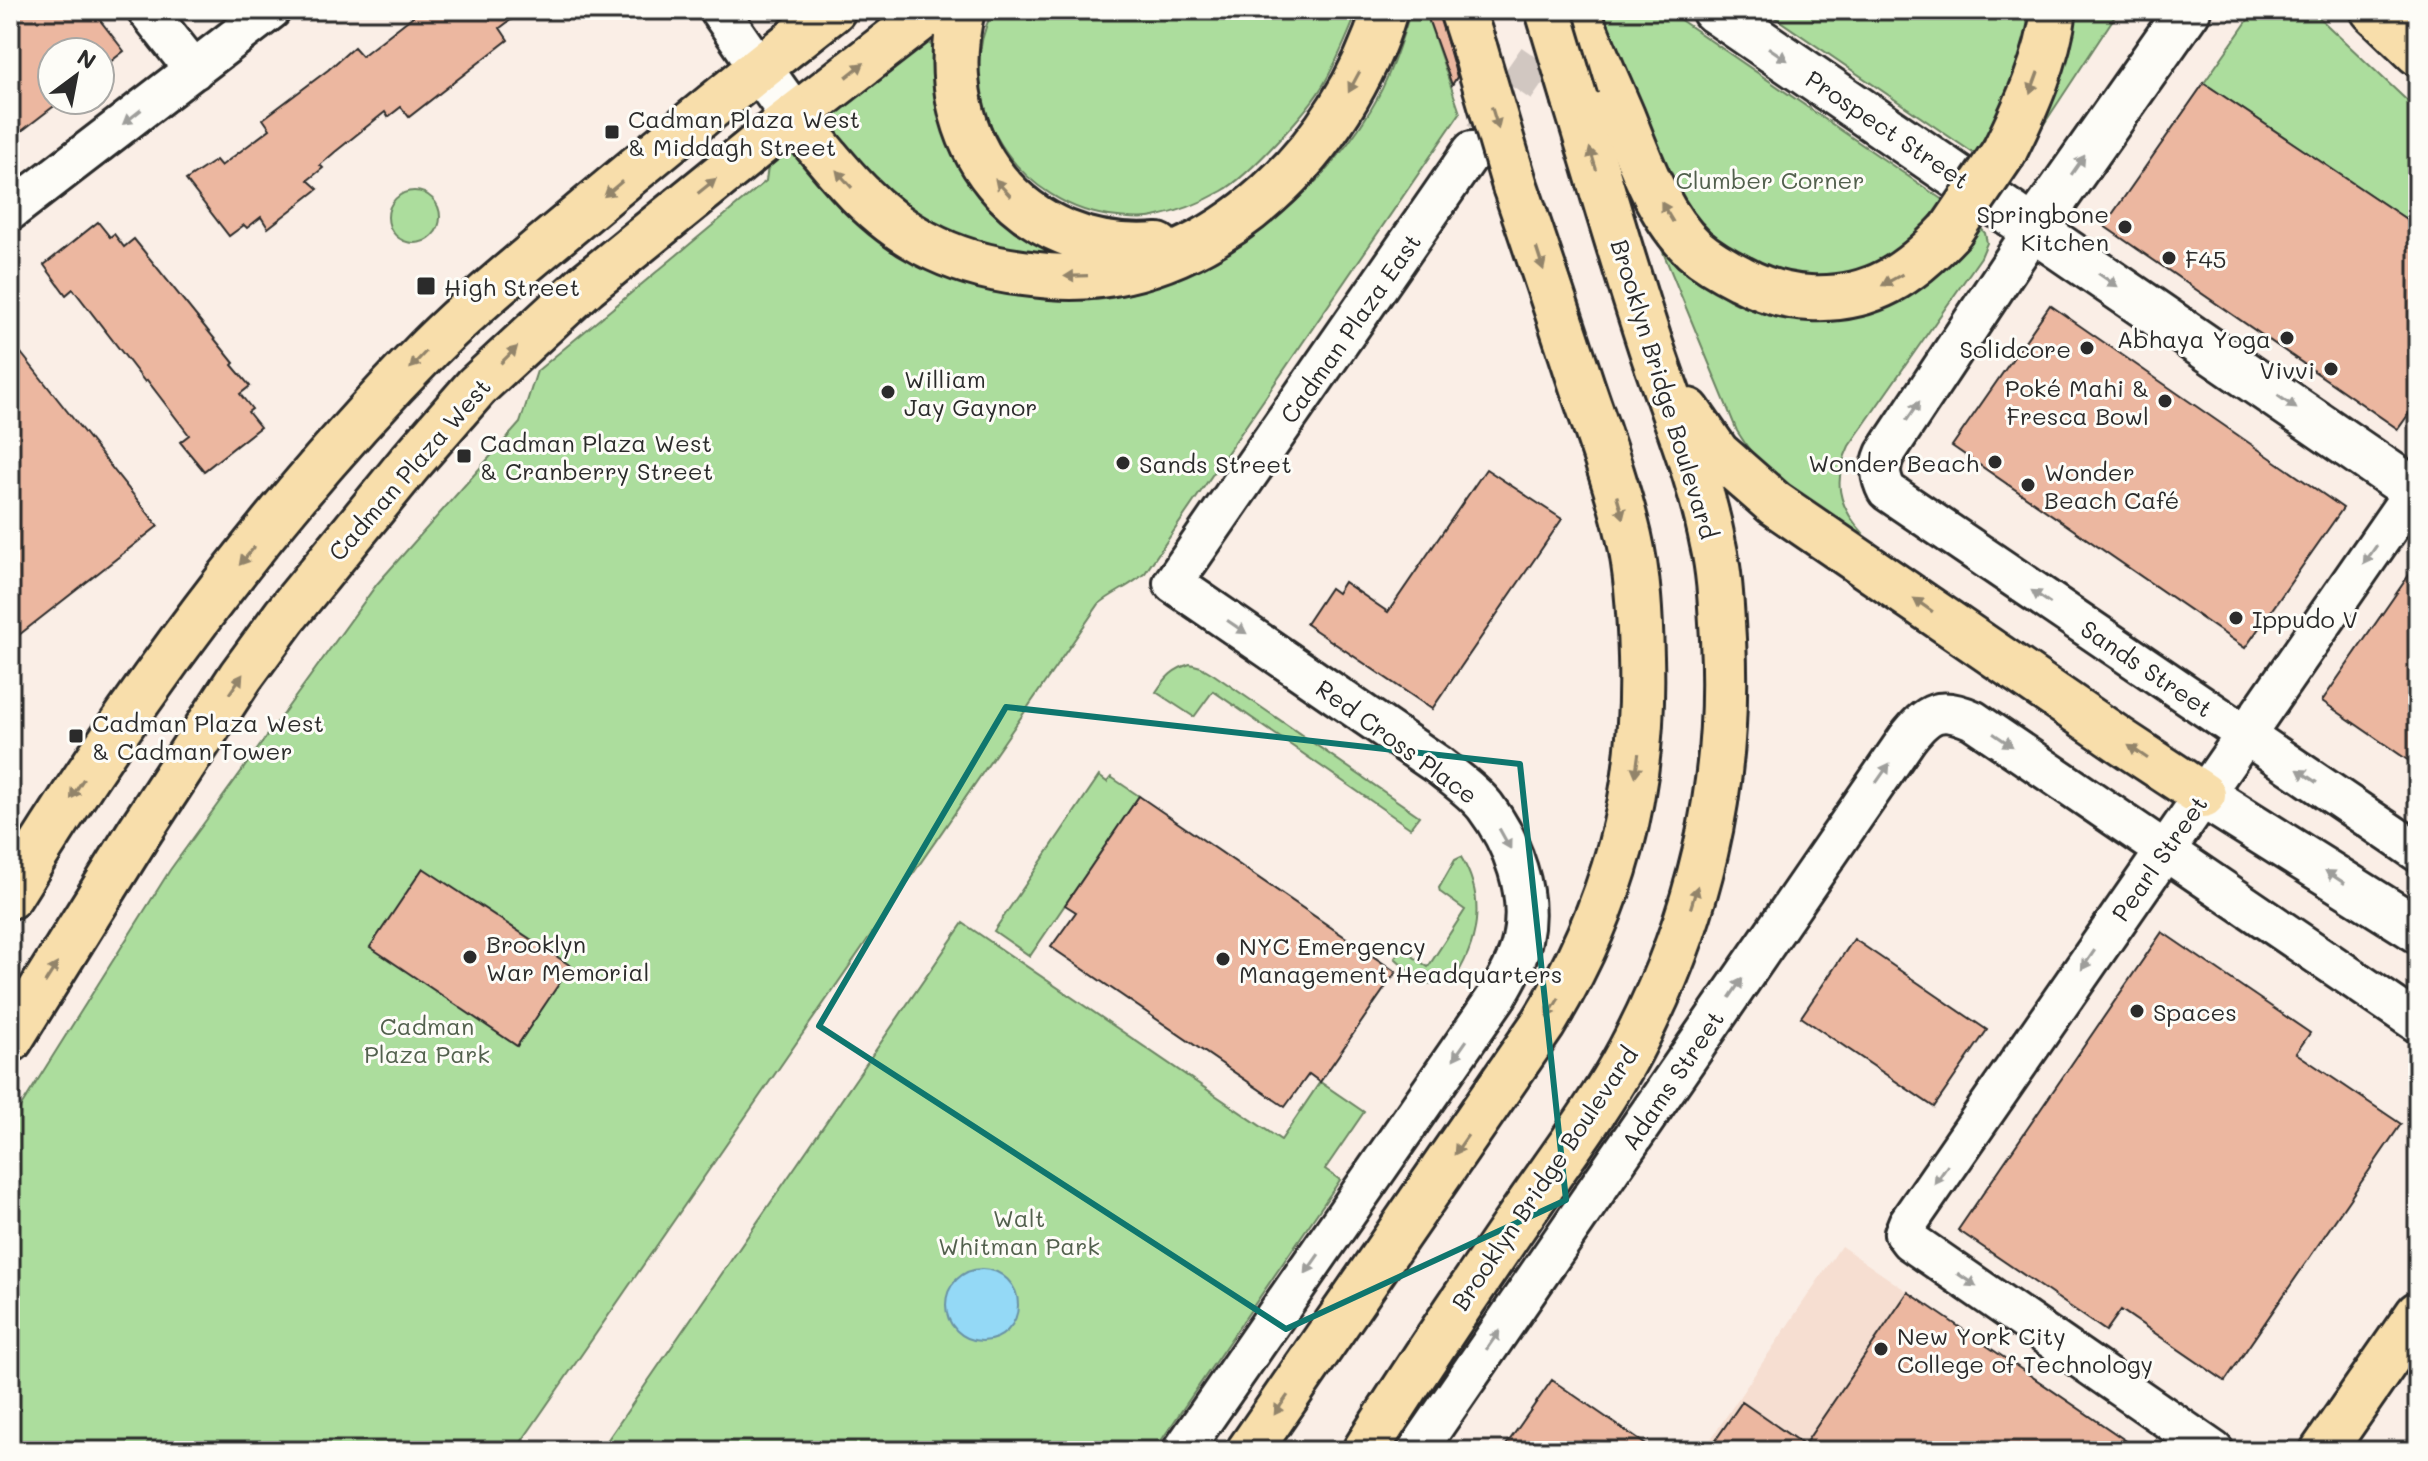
<svg xmlns="http://www.w3.org/2000/svg" width="2428" height="1461" font-family="Mali,sans-serif">
	<style>
		.built { fill: #f6ded1 }
		.green { fill: #acdd9d; stroke: #6c8464; stroke-width: 2 }
		.water { fill: #94d9f6; stroke: #6a93a5; stroke-width: 2 }
		.building { fill: #ecb7a0; stroke: #2b2b2b; stroke-width: 2 }
		.lines { fill: none; stroke-linecap: round; stroke-linejoin: round }
		.minor-tunnel { stroke: #d1c7c1; stroke-width: 38; stroke-dasharray: 38 19; stroke-linecap: butt }
		.minor-casing { stroke: #2b2b2b; stroke-width: 44 }
		.tertiary-casing { stroke: #2b2b2b; stroke-width: 50 }
		.secondary-casing { stroke: #2b2b2b; stroke-width: 50 }
		.primary-casing { stroke: #2b2b2b; stroke-width: 50 }
		.trunk-casing { stroke: #2b2b2b; stroke-width: 50 }
		.motorway-casing { stroke: #2b2b2b; stroke-width: 50 }
		.minor { stroke: #fdfcf7; stroke-width: 38 }
		.tertiary { stroke: #fdfcf7; stroke-width: 44 }
		.secondary { stroke: #fdfcf7; stroke-width: 44 }
		.primary { stroke: #f8deab; stroke-width: 44 }
		.trunk { stroke: #f8deab; stroke-width: 44 }
		.motorway { stroke: #f8deab; stroke-width: 44 }
		.trunk-bridge-casing { stroke: #2b2b2b; stroke-width: 50; stroke-linecap: butt }
		.motorway-bridge-casing { stroke: #2b2b2b; stroke-width: 50; stroke-linecap: butt }
		.trunk-bridge { stroke: #f8deab; stroke-width: 44 }
		.motorway-bridge { stroke: #f8deab; stroke-width: 44 }
		.oneway { fill: #9e9e9b }
		.oneway2 { fill: #92846b }
		.marked { fill: none; stroke: #0f766e; stroke-width: 6; stroke-linejoin: round }
		.poi-dot { fill: #2b2b2b; stroke: #fdfcf7; stroke-width: 3 }
		.labels { text-anchor: middle; dominant-baseline: central; stroke-width: 6; stroke-linejoin: round; paint-order: stroke }
		.poi-label { font-size: 24px; fill: #2b2b2b; stroke: #fdfcf7; text-anchor: start }
		.street-label { font-size: 24px; fill: #2b2b2b; stroke: #fdfcf7 }
		.park-label { font-size: 24px; fill: #52604d; stroke: #fdfcf7 }
	</style>
	<rect width="100%" height="100%" fill="#faeee6"/>
	<filter id="ink" filterUnits="userSpaceOnUse"><feTurbulence type="fractalNoise" baseFrequency=".0125" numOctaves="2"/><feDisplacementMap in="SourceGraphic" scale="16" xChannelSelector="R" yChannelSelector="G"/><feConvolveMatrix kernelMatrix="1 2 1 2 8 2 1 2 1" color-interpolation-filters="sRGB"/></filter>
	<g filter="url(#ink)">
		<!-- built -->
		<path class="built" d="M1841 1246 1908 1292 2141 1451H1703Z"/>
		<!-- green -->
		<path class="green" d="M993 10H1358C1348 35 1338 59 1325 82 1310 109 1249 176 1222 191 1201 203 1178 212 1154 217 1143 220 1129 218 1118 217 1020 209 947 102 993 10Z
			M1411 10H1425L1460 113 1145 573C1131 586 1114 592 1099 604L515 1451H10V1124L170 870 377 584 520 423 537 371 766 181 769 159 788 143C808 166 825 191 847 212 863 227 886 237 904 248 920 258 937 272 955 280 977 289 1003 293 1026 296 1053 299 1084 303 1111 298 1218 278 1314 202 1370 111 1389 80 1400 45 1411 10Z
			M1607 10H1666L1950 205C1932 222 1911 246 1891 259 1883 265 1871 267 1862 270 1795 293 1737 260 1688 215L1598 24Z
			M1764 10H2038L2030 48 1982 159Z
			M2070 10H2119L2021 159Z
			M2255 10H2311L2418 111V227L2204 83Z
			M922 41 928 42 932 46C936 62 934 80 937 96 948 162 986 216 1045 249L1044 252C972 256 901 207 855 156 844 145 830 130 832 114Z
			M388 217a26 26 0 1 1 52 0a26 26 0 1 1-52 0Z
			M1651 223C1701 290 1745 327 1833 318L1979 226 1985 233 1987 243 1981 257 1849 446C1833 480 1837 505 1863 533L1859 538C1812 506 1767 482 1737 431Z
			M1190 664 1201 667 1213 674 1419 816 1410 828 1213 691 1194 717 1156 692C1166 677 1173 669 1190 664Z
			M1099 776 1107 782 1111 777 1139 796 1030 956 994 931Z
			M1461 857C1487 900 1478 945 1451 984L1411 983 1414 975 1395 958 1401 948 1428 967 1465 910 1440 892 1439 888 1455 860Z
			M963 923 1281 1140 1320 1082 1364 1112 1325 1169 1340 1180 1154 1451H600Z"/>
		<!-- water -->
		<path class="water" d="M946 1305a36 36 0 1 1 72 0a36 36 0 1 1-72 0Z"/>
		<!-- building -->
		<path class="building" d="M10 10H92L124 51 100 70V52H52V100H62L10 140Z
			M421 10H524L500 28 508 40 409 117 401 107 388 117 385 112 335 152 320 165 323 168 308 180 318 189 268 228 261 217 247 228 244 225 229 236 186 180 216 160 221 166 270 129 263 119 328 70 354 47 362 56Z
			M1425 10H1438L1457 77 1452 85Z
			M2204 83 2418 227V401L2398 429 2104 226Z
			M98 222 110 237 114 234 124 247 134 239 234 363 232 365 250 386 240 394 252 409 248 412 260 427 204 471 180 442 189 435 147 380 145 382 73 289 66 295 44 265Z
			M2050 305 2343 508 2245 648 1952 446Z
			M10 339 158 526 10 642Z
			M1486 469 1562 519 1432 709 1306 624 1330 588 1337 593 1344 582 1388 612Z
			M2418 562V767L2322 701Z
			M1139 796 1396 972 1320 1082 1309 1074 1285 1107 1051 947 1076 912 1065 905Z
			M423 868 571 966 517 1046 370 947Z
			M2162 932 2310 1033 2296 1053 2401 1124 2225 1381 2121 1310 2106 1331 1958 1230Z
			M1854 939 1987 1030 1934 1107 1801 1017Z
			M1908 1292 2141 1451H1708L1742 1402 1804 1445Z
			M1552 1380 1655 1451H1502Z"/>
		<g class="lines">
			<!-- minor-tunnel -->
			<path class="minor-tunnel" d="M1483 136 1569 12"/>
			<!-- minor casing -->
			<g class="minor-casing">
				<path id="minor" d="M147 10 194 70
					M719 10 759 68
					M10 211 271 10
					M2034 229 1885 454C1879 468 1880 477 1887 491L2418 852
					M1182 1451 1497 996C1507 979 1518 960 1522 940 1532 893 1513 843 1485 806 1472 790 1454 778 1438 765L1173 583 1472 151
					M1417 1451 1907 739C1928 712 1940 705 1973 720L2418 1023
					M2214 1451 1910 1241 1904 1233 1908 1223 2418 485"/>
			</g>
			<!-- tertiary casing -->
			<g class="tertiary-casing">
				<path id="tertiary" d="M2034 229 2188 10"/>
			</g>
			<!-- secondary casing -->
			<g class="secondary-casing">
				<path id="secondary" d="M1714 10 2418 493
					M759 68 794 117
					M2203 795 2418 930"/>
			</g>
			<!-- primary casing -->
			<g class="primary-casing">
				<path id="primary" d="M10 896C131 699 267 513 429 348 480 297 536 253 590 207 670 140 751 74 833 10
					M10 1040 138 834 241 676 285 616 409 464 477 386 586 285 768 137 932 10
					M2323 1451 2418 1314"/>
			</g>
			<!-- trunk casing -->
			<g class="trunk-casing">
				<path id="trunk" d="M962 10C930 141 1020 257 1158 246
					M1462 10 1475 50
					M794 117C833 165 868 213 924 243 954 259 989 269 1023 273 1038 275 1055 277 1071 277 1220 275 1344 146 1385 10
					M1688 411 1717 453 1774 503 2121 741 2203 795
					M1249 1451 1543 1024C1614 907 1645 794 1641 657 1640 617 1638 575 1629 536 1617 485 1599 436 1582 386 1560 319 1538 252 1515 186
					M1365 1451C1416 1369 1470 1290 1524 1211 1560 1159 1600 1107 1630 1051 1699 921 1731 787 1723 639 1721 607 1720 575 1713 544 1700 476 1673 413 1651 347 1624 265 1600 182 1575 100"/>
			</g>
			<!-- motorway casing -->
			<g class="motorway-casing">
				<path id="motorway" d="M1577 10C1591 46 1607 81 1622 116 1640 161 1658 215 1694 249 1708 261 1724 270 1740 278 1762 290 1785 297 1810 298 1872 301 1910 274 1951 230
					M2373 10 2418 53
					M2004 152C2026 108 2048 59 2054 10"/>
			</g>
			<!-- minor -->
			<use href="#minor" class="minor"/>
			<!-- tertiary -->
			<use href="#tertiary" class="tertiary"/>
			<!-- secondary -->
			<use href="#secondary" class="secondary"/>
			<!-- primary -->
			<use href="#primary" class="primary"/>
			<!-- trunk -->
			<use href="#trunk" class="trunk"/>
			<!-- motorway -->
			<use href="#motorway" class="motorway"/>
			<!-- trunk-bridge casing -->
			<g class="trunk-bridge-casing">
				<path id="trunk-bridge" d="M1548 10 1575 100
					M1475 50 1515 186"/>
			</g>
			<!-- motorway-bridge casing -->
			<g class="motorway-bridge-casing">
				<path id="motorway-bridge" d="M1951 230 2004 152"/>
			</g>
			<!-- trunk-bridge -->
			<use href="#trunk-bridge" class="trunk-bridge"/>
			<!-- motorway-bridge -->
			<use href="#motorway-bridge" class="motorway-bridge"/>
		</g>
		<!-- one-way arrows -->
		<defs><path id="oneway-solid" d="M-6-.8H1V-3.2L6.5 0L1 3.2V.8H-6Z" transform="scale(2)"/></defs>
		<g class="oneway">
			<use href="#oneway-solid" transform="translate(1778 54) rotate(34)"/>
			<use href="#oneway-solid" transform="translate(132 117) rotate(142)"/>
			<use href="#oneway-solid" transform="translate(2078 165) rotate(-55)"/>
			<use href="#oneway-solid" transform="translate(2108 280) rotate(34)"/>
			<use href="#oneway-solid" transform="translate(2287 402) rotate(35)"/>
			<use href="#oneway-solid" transform="translate(1913 411) rotate(-56)"/>
			<use href="#oneway-solid" transform="translate(2370 555) rotate(125)"/>
			<use href="#oneway-solid" transform="translate(2041 597) rotate(-146)"/>
			<use href="#oneway-solid" transform="translate(1237 627) rotate(34)"/>
			<use href="#oneway-solid" transform="translate(2003 740) rotate(34)"/>
			<use href="#oneway-solid" transform="translate(1883 773) rotate(-55)"/>
			<use href="#oneway-solid" transform="translate(2307 776) rotate(-146)"/>
			<use href="#oneway-solid" transform="translate(1505 839) rotate(61)"/>
			<use href="#oneway-solid" transform="translate(2335 877) rotate(-147)"/>
			<use href="#oneway-solid" transform="translate(2088 960) rotate(124)"/>
			<use href="#oneway-solid" transform="translate(1736 988) rotate(-56)"/>
			<use href="#oneway-solid" transform="translate(1460 1050) rotate(125)"/>
			<use href="#oneway-solid" transform="translate(1941 1175) rotate(125)"/>
			<use href="#oneway-solid" transform="translate(1312 1264) rotate(125)"/>
			<use href="#oneway-solid" transform="translate(1967 1280) rotate(35)"/>
			<use href="#oneway-solid" transform="translate(1493 1340) rotate(-55)"/>
		</g>
		<g class="oneway2">
			<use href="#oneway-solid" transform="translate(855 70) rotate(-38)"/>
			<use href="#oneway-solid" transform="translate(1354 82) rotate(118)"/>
			<use href="#oneway-solid" transform="translate(2034 83) rotate(110)"/>
			<use href="#oneway-solid" transform="translate(1495 118) rotate(73)"/>
			<use href="#oneway-solid" transform="translate(1593 159) rotate(-107)"/>
			<use href="#oneway-solid" transform="translate(844 179) rotate(-132)"/>
			<use href="#oneway-solid" transform="translate(707 186) rotate(-39)"/>
			<use href="#oneway-solid" transform="translate(1003 188) rotate(-132)"/>
			<use href="#oneway-solid" transform="translate(613 189) rotate(140)"/>
			<use href="#oneway-solid" transform="translate(1667 212) rotate(-121)"/>
			<use href="#oneway-solid" transform="translate(1540 259) rotate(72)"/>
			<use href="#oneway-solid" transform="translate(1076 276) rotate(178)"/>
			<use href="#oneway-solid" transform="translate(1892 280) rotate(151)"/>
			<use href="#oneway-solid" transform="translate(509 355) rotate(-45)"/>
			<use href="#oneway-solid" transform="translate(418 360) rotate(133)"/>
			<use href="#oneway-solid" transform="translate(1620 507) rotate(74)"/>
			<use href="#oneway-solid" transform="translate(247 556) rotate(130)"/>
			<use href="#oneway-solid" transform="translate(1923 605) rotate(-145)"/>
			<use href="#oneway-solid" transform="translate(236 684) rotate(-55)"/>
			<use href="#oneway-solid" transform="translate(2138 752) rotate(-146)"/>
			<use href="#oneway-solid" transform="translate(1637 765) rotate(98)"/>
			<use href="#oneway-solid" transform="translate(77 789) rotate(123)"/>
			<use href="#oneway-solid" transform="translate(1694 897) rotate(-73)"/>
			<use href="#oneway-solid" transform="translate(51 973) rotate(-58)"/>
			<use href="#oneway-solid" transform="translate(1553 1008) rotate(121)"/>
			<use href="#oneway-solid" transform="translate(1461 1145) rotate(125)"/>
			<use href="#oneway-solid" transform="translate(1281 1405) rotate(125)"/>
		</g>
	</g>
	<!-- marked area -->
	<path class="marked" d="M1006 707 1520 764 1566 1200 1286 1329 819 1026Z"/>
	<!-- markers -->
	<g class="poi-dot">
		<rect x="604" y="124" width="16" height="16" rx="4"/>
		<circle cx="2125" cy="227" r="8"/>
		<circle cx="2169" cy="258" r="8"/>
		<rect x="416" y="276" width="20" height="20" rx="4"/>
		<circle cx="2287" cy="338" r="8"/>
		<circle cx="2087" cy="348" r="8"/>
		<circle cx="2331" cy="369" r="8"/>
		<circle cx="888" cy="392" r="8"/>
		<circle cx="2165" cy="401" r="8"/>
		<rect x="456" y="448" width="16" height="16" rx="4"/>
		<circle cx="1995" cy="462" r="8"/>
		<circle cx="1123" cy="463" r="8"/>
		<circle cx="2028" cy="485" r="8"/>
		<circle cx="2236" cy="618" r="8"/>
		<rect x="68" y="728" width="16" height="16" rx="4"/>
		<circle cx="470" cy="957" r="8"/>
		<circle cx="1223" cy="959" r="8"/>
		<circle cx="2137" cy="1011" r="8"/>
		<circle cx="1881" cy="1349" r="8"/>
	</g>
	<g class="labels">
		<!-- poi labels -->
		<g class="poi-label">
			<text x="628" y="118">Cadman Plaza West<tspan x="628" dy="28">&amp; Middagh Street</tspan></text>
			<text x="2109" y="213" text-anchor="end">Springbone<tspan x="2109" dy="28">Kitchen</tspan></text>
			<text x="2185" y="258">F45</text>
			<text x="444" y="286">High Street</text>
			<text x="2271" y="338" text-anchor="end">Abhaya Yoga</text>
			<text x="2071" y="348" text-anchor="end">Solidcore</text>
			<text x="2315" y="369" text-anchor="end">Vivvi</text>
			<text x="904" y="378">William<tspan x="904" dy="28">Jay Gaynor</tspan></text>
			<text x="2149" y="387" text-anchor="end">Poké Mahi &amp;<tspan x="2149" dy="28">Fresca Bowl</tspan></text>
			<text x="480" y="442">Cadman Plaza West<tspan x="480" dy="28">&amp; Cranberry Street</tspan></text>
			<text x="1979" y="462" text-anchor="end">Wonder Beach</text>
			<text x="1139" y="463">Sands Street</text>
			<text x="2044" y="471">Wonder<tspan x="2044" dy="28">Beach Café</tspan></text>
			<text x="2252" y="618">Ippudo V</text>
			<text x="92" y="722">Cadman Plaza West<tspan x="92" dy="28">&amp; Cadman Tower</tspan></text>
			<text x="486" y="943">Brooklyn<tspan x="486" dy="28">War Memorial</tspan></text>
			<text x="1239" y="945">NYC Emergency<tspan x="1239" dy="28">Management Headquarters</tspan></text>
			<text x="2153" y="1011">Spaces</text>
			<text x="1897" y="1335">New York City<tspan x="1897" dy="28">College of Technology</tspan></text>
		</g>
		<!-- street labels -->
		<g class="street-label">
			<text transform="translate(1888 129) rotate(34)">Prospect Street</text>
			<text transform="translate(1350 328) rotate(-55)">Cadman Plaza East</text>
			<text transform="translate(1665 389) rotate(73)">Brooklyn Bridge Boulevard</text>
			<text transform="translate(409 469) rotate(-49)">Cadman Plaza West</text>
			<text transform="translate(2147 668) rotate(34)">Sands Street</text>
			<text transform="translate(1397 741) rotate(36)">Red Cross Place</text>
			<text transform="translate(2159 858) rotate(-55)">Pearl Street</text>
			<text transform="translate(1672 1080) rotate(-56)">Adams Street</text>
			<text transform="translate(1544 1178) rotate(-56)">Brooklyn Bridge Boulevard</text>
		</g>
		<!-- park labels -->
		<g class="park-label">
			<text x="1770" y="179">Clumber Corner</text>
			<text x="427" y="1025">Cadman<tspan x="427" dy="28">Plaza Park</tspan></text>
			<text x="1019" y="1217">Walt<tspan x="1019" dy="28">Whitman Park</tspan></text>
		</g>
	</g>
	<!-- margin -->
	<rect width="2428" height="1461" fill="none" stroke="#fdfcf7" stroke-width="40"/>
	<rect x="20" y="20" width="2388" height="1421" fill="none" stroke="#2b2b2b" stroke-width="3" filter="url(#ink)"/>
	<!-- north arrow -->
	<g transform="translate(76 76) rotate(32)"><circle r="38" fill="#fdfcf7" stroke="#a9a8a5" stroke-width="2"/>
	<path d="M0-6L14 30L0 20L-14 30Z" fill="#2b2b2b"/>
	<text y="-12" font-size="22" font-weight="bold" text-anchor="middle" fill="#2b2b2b">N</text>
	</g>
</svg>
